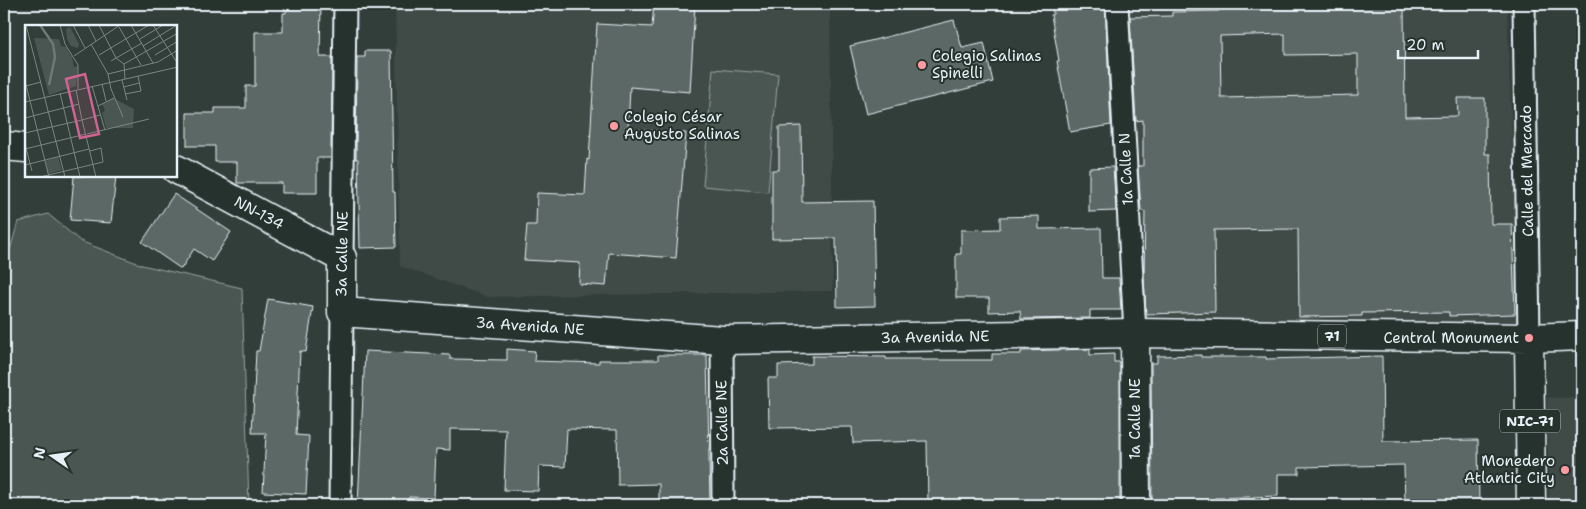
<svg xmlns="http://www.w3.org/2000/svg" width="1586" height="509" font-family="'Shantell Sans',sans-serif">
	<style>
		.built { fill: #3f4b46 }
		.green { fill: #495651; stroke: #98a4a4 }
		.building { fill: #5c6865; stroke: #e8f1f8; fill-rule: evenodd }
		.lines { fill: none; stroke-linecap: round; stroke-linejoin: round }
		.street-casing { stroke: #e8f1f8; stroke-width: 25 }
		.secondary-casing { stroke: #e8f1f8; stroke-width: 31 }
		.highway-casing { stroke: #e8f1f8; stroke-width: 31 }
		.street { stroke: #26332d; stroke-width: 21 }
		.secondary { stroke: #26332d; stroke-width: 28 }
		.highway { stroke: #26332d; stroke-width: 28 }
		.poi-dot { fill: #ff9aa2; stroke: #26332d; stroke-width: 2 }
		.labels { text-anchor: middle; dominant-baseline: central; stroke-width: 4; stroke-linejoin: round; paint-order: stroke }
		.shield { fill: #26332d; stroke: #aeb8bb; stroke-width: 1 }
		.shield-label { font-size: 14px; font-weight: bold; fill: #e8f1f8 }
		.poi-label { font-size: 15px; fill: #e8f1f8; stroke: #26332d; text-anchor: start }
		.street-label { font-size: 15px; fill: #e8f1f8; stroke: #26332d }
		.inset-river { fill: none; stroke: #6d7978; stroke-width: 2.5 }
		.inset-road { fill: none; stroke: #7b8685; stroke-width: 1 }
		.view { fill: #cf6492; fill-opacity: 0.15; stroke: #cf6492; stroke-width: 2.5 }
		.inset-edge { fill: none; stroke: #e8f1f8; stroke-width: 2.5 }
	</style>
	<rect width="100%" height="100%" fill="#323e39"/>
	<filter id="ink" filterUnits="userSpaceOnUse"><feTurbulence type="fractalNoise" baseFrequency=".02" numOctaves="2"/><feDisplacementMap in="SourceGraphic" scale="10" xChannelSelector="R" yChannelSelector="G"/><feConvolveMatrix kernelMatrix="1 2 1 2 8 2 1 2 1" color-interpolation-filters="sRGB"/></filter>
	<g filter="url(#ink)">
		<!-- built -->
		<path class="built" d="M395 4H830L833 291 488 297 400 266Z
			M1119 4H1507L1519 330 1135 333Z
			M1582 397V505H1549L1547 398Z"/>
		<!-- green -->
		<path class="green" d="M713 69 778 74 768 192 703 186Z
			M48 214 80 241 142 265 242 288 249 505H4V263L6 264 18 222Z"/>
		<!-- building -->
		<path class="building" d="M286 4H321L320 57H332L331 158H317V193H282V183H237V162H215V146H187V113H215V108H246V86H255V32H283V13H286Z
			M654 4H695L690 92 630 87 628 129 686 133 676 258 609 253 606 286 579 284 580 263 524 260 527 225H536L537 193 585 195 587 159 589 160 597 24 652 27Z
			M1052 4H1105L1111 125 1070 132 1057 61H1059L1051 15 1053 14Z
			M1219 4H1404L1405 117 1458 116 1457 98H1485V154H1490L1491 224H1512L1515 314 1449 316V312L1362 313V316L1299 317 1298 229 1214 230 1215 312 1146 314 1144 277 1145 211H1141L1138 166H1143V120L1136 121 1130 17 1172 16V12L1219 11ZM1285 34V55L1358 54V95L1221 98 1220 36Z
			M954 20 962 48 984 43 993 82 866 114 850 46Z
			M365 51H391L393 192H395L396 247 360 248 358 159H356L357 57H365Z
			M801 126 802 202 873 201 875 306 837 307 836 238 772 239V170H779V127Z
			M1113 167 1116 211 1089 212V168Z
			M74 176H116L111 223 70 220Z
			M174 194 231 232 212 261 194 249 181 269 142 242Z
			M1039 216V229L1101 228 1102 278H1119L1121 310H1090V318L1021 319 1020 311 989 312V298H956V254H961V230L1000 229V217Z
			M268 299 313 307 306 352 300 351 296 435 309 436 306 494 263 492 266 433H252L256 351H259Z
			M507 349 535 351 534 361 599 363V360H658V355H707L710 505H659V484L618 485 617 430 567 429 565 467 539 466 538 491 504 490 506 430 450 429V450L436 449 434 498 409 497V505H358L365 351 450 355V359L507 360Z
			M1090 349V355L1114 354V362H1120V505H928L927 441 853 443 852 427 769 428 768 378H778V365L812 364V356L886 357V359H922V360H992V354H1021V351Z
			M1201 355V357H1266V359L1382 356 1383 441 1478 440 1479 505H1405L1404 465 1299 467V474H1278V496L1215 498V505H1152L1151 363H1157V356Z"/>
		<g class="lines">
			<!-- street casing -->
			<g class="street-casing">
				<path id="street" d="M1117 4 1135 333
					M1524 4 1529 338
					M342 258 345 4
					M722 340 723 505
					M340 505 342 312"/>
			</g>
			<!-- secondary casing -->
			<g class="secondary-casing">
				<path id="secondary" d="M4 146 26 148
					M176 169 342 258V312L722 340 1135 333"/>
			</g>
			<!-- highway casing -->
			<g class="highway-casing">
				<path id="highway" d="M1529 338 1531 505
					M1136 505 1135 333 1529 338 1582 336"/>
			</g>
			<!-- street -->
			<use href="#street" class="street"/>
			<!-- secondary -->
			<use href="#secondary" class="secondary"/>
			<!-- highway -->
			<use href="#highway" class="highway"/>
		</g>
	</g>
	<!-- markers -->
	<g class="poi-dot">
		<circle cx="922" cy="65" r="5"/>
		<circle cx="614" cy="126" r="5"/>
		<circle cx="1529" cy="338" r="5"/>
		<circle cx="1565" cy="470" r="5"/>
	</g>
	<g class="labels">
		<!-- shield labels -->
		<g class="shield">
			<rect x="1318" y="324.5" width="28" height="23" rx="4"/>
			<rect x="1500" y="409.5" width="60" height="23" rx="4"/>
		</g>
		<g class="shield-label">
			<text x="1332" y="336">71</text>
			<text x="1530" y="421">NIC-71</text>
		</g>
		<!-- poi labels -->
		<g class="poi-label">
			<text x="932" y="56">Colegio Salinas<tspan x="932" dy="17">Spinelli</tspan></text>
			<text x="624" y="117">Colegio César<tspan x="624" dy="17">Augusto Salinas</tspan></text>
			<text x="1519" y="338" text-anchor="end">Central Monument</text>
			<text x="1555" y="461" text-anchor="end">Monedero<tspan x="1555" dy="17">Atlantic City</tspan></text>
		</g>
		<!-- street labels -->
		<g class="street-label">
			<text transform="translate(1126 169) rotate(-93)">1a Calle N</text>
			<text transform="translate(1527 171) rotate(-91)">Calle del Mercado</text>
			<text transform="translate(259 213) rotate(28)">NN-134</text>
			<text transform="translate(342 254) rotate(-89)">3a Calle NE</text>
			<text transform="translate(530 326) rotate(4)">3a Avenida NE</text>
			<text transform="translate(935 337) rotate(-1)">3a Avenida NE</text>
			<text transform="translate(1135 419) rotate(-90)">1a Calle NE</text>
			<text transform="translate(722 423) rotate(-91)">2a Calle NE</text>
		</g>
	</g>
	<!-- overview -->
	<g transform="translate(25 25)">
		<rect width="152" height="152" fill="#323e39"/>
		<path d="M45 2 54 19 53 23 46 21 42 14 41 4ZM9 13 34 14 36 21 41 22 47 32 49 42 53 41 51 61 24 70ZM88 73 109 84 108 103H81L77 88 80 85 77 79ZM33 132 37 145 23 149 20 136Z" fill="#495651"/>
		<path class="inset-river" d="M15 0 28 19 30 32 24 60"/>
		<path class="inset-road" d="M1 0 40 152M35 0 40 19 53 40V64M48 0 60 23M63 0 71 16M74 0 91 33 99 39 100 54M106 0 128 38M128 0 151 36M94 2 116 40M115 14 138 0M66 19 83 49 86 64 98 92M118 21 152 0M74 30 124 0M130 30 153 16M49 31 95 0M86 36 117 18M99 39 153 8M83 49 133 37 153 25M97 55 102 75M0 56 24 152M77 59 81 76M1 61 16 57M67 61 80 105M99 62 114 58M51 65 57 95 75 90M35 68 55 152M100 69 116 66 113 51M0 77 153 42M73 81 89 73M0 93 54 79M0 108 57 95 71 152M62 109 124 94M0 119 7 146M0 124 61 109M0 140 64 124M15 152 78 137 76 123 65 126"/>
		<path class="view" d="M60 49 74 109 55 113 41 54Z"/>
		<rect width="152" height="152" class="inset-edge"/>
	</g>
	<!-- margin -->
	<rect width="1586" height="509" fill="none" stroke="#26332d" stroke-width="20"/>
	<rect x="10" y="10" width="1566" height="489" fill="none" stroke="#e8f1f8" stroke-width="2" filter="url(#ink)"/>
	<!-- north arrow -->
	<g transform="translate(52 456) rotate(283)" stroke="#26332d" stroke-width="4" paint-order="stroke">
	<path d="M0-4L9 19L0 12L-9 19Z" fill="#e8f1f8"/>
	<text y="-8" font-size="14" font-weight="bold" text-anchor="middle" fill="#e8f1f8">N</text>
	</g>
	<!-- scale -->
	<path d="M1398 50v8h80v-8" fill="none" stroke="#e8f1f8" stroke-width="2.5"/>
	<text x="1406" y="50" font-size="15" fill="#e8f1f8" stroke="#26332d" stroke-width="4" paint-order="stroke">20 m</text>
</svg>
